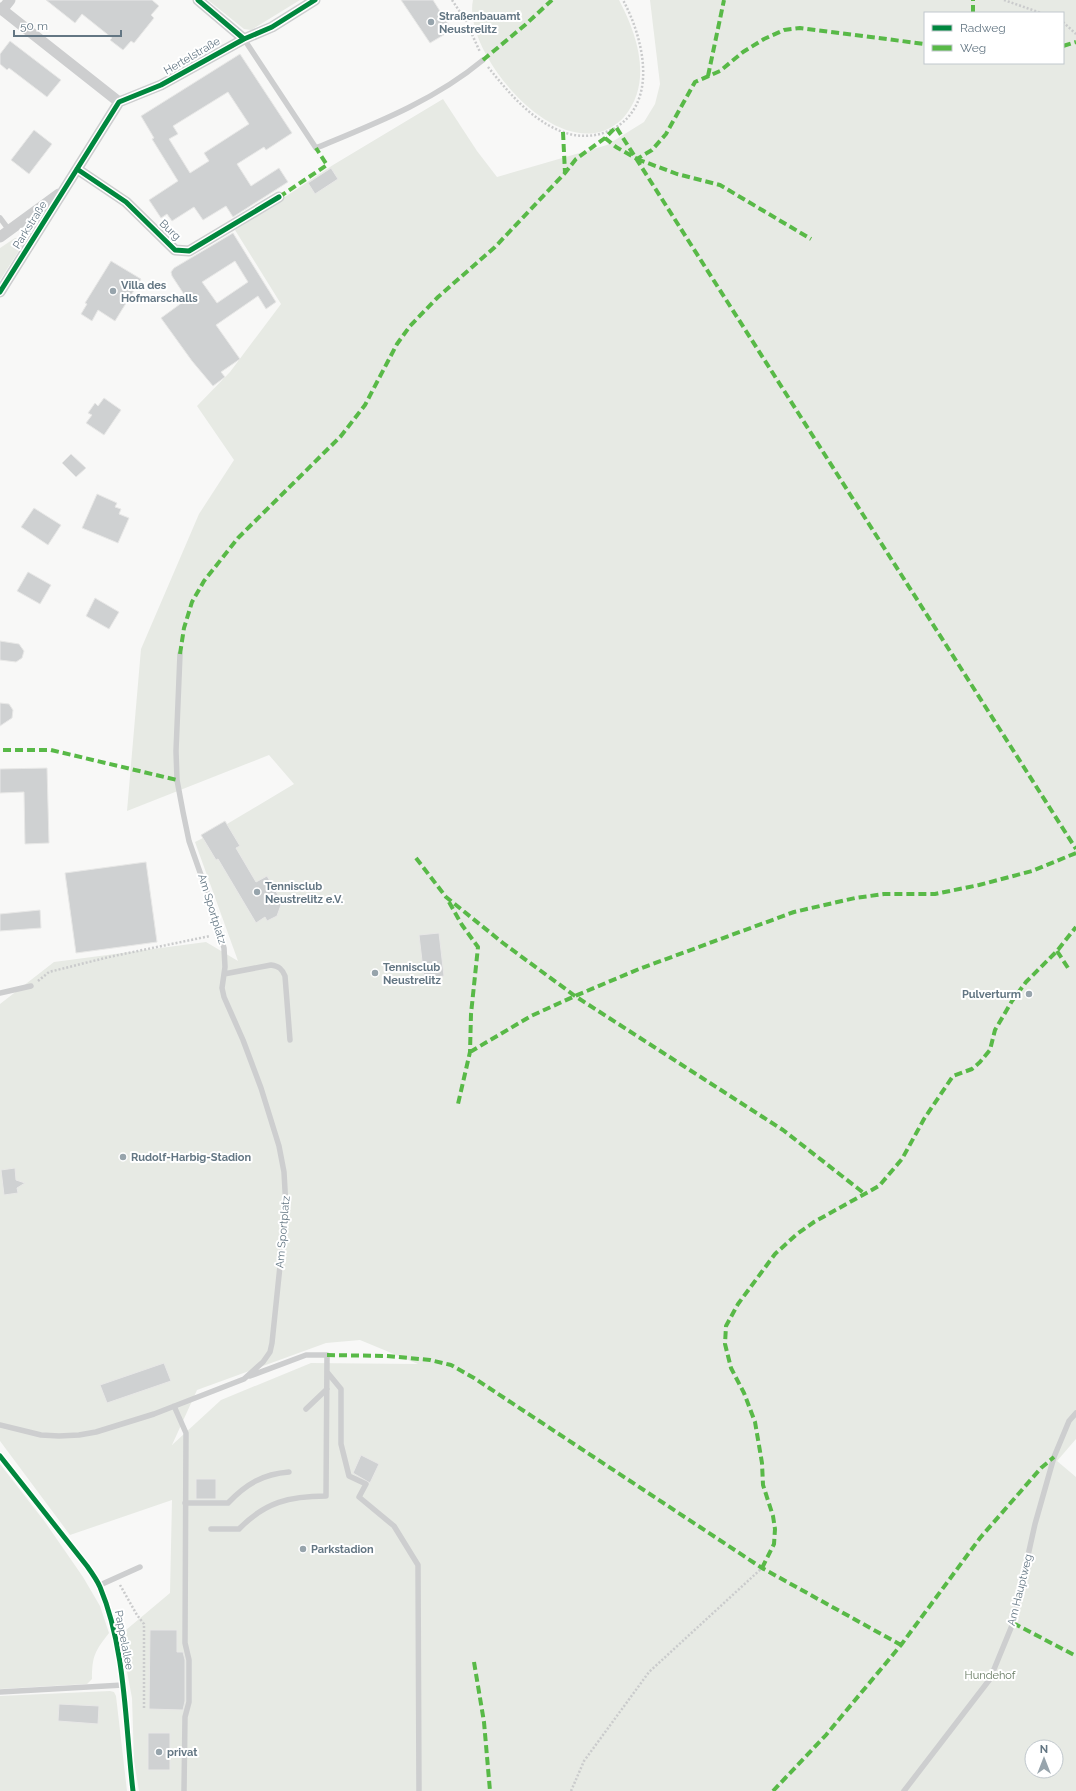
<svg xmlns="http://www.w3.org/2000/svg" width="1076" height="1791" font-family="Raleway,sans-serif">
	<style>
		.green { fill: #e7eae4; fill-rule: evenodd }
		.building { fill: #cfd1d2; stroke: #e8e8e7; fill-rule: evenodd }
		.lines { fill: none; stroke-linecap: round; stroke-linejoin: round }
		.path { stroke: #cacbcc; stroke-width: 2.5; stroke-dasharray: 2 2; stroke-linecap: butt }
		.lane { stroke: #cdcecf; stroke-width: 5.5 }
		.street { stroke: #cdcecf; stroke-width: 11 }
		.quiet { stroke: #58b947; stroke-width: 4; stroke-dasharray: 8 4; stroke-linecap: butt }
		.cycleway-casing { stroke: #fff; stroke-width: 8 }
		.cycleway { stroke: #00873e; stroke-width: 5 }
		.poi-dot { fill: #97a4ac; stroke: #fff; stroke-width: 1.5 }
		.labels { text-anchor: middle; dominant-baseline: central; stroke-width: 4; stroke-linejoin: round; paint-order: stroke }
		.poi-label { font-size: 11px; font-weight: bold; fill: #637683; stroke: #fff; text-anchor: start }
		.street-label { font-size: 11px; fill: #637683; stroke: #fff }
		.park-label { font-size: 11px; fill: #677a62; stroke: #fff }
	</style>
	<rect width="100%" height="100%" fill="#f8f8f7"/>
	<!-- green -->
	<path class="green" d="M208 0H300L251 30 244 29Z
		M473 0H619C638 36 653 83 624 117 617 125 605 132 595 133 552 139 507 92 488 58 479 42 469 19 473 0Z
		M650 0H1076V1439L1057 1461 1076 1477V1791H139L134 1761 132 1698 120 1635 170 1593 172 1500 70 1535 0 1441V1004L54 962 206 942 238 961 195 842 203 838 201 835 225 821 227 824 294 784 269 755 127 811 141 649 199 514 234 460 197 406 230 372 281 304 235 230 333 165 443 99 477 151 497 177 607 145 644 122 655 104 660 84ZM925 13H1063V63H925ZM360 1340 418 1364 311 1363 221 1400 172 1445 197 1390 326 1343ZM1032 1747H1056V1771H1032Z
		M15 238 21 239 22 246 0 280V248Z
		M0 1464 45 1522 83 1577 100 1606 109 1633C95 1651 92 1656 92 1679L87 1684 0 1689Z
		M110 1691 114 1692 116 1696 127 1791H0V1696Z"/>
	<!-- building -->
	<path class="building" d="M46 0H152L159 6 151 15 154 18 134 43 131 41 123 50 110 40 112 38 82 14 75 23Z
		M401 0H433L452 30 430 43Z
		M10 41 61 80 47 97 9 68 7 70 0 64V54Z
		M240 54 292 133 266 150 264 147 237 164 251 186 279 168 288 182 233 217 226 206 203 220 194 207 172 221 167 214 161 218 149 200 178 181 152 139 154 138 141 116ZM228 92 249 124 204 153 209 161 190 173 169 139 178 134 173 126Z
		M34 130 52 144 29 174 11 160Z
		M331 168 338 179 315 194 308 183Z
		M233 233 276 302 266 309 258 296 216 325 240 359 221 372 225 377 213 386 192 361 161 318 187 299 172 276 171 272 174 268ZM235 261 248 282 217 303 202 282Z
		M111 261 141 279 115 321 98 310 92 321 81 314 87 304 85 303Z
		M104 398 121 410 104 435 86 423 92 415 88 413 95 403 98 406Z
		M71 454 86 468 76 477 62 463Z
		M97 494 117 503 115 507 121 509 119 514 129 518 118 543 82 528Z
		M34 508 61 525 48 545 21 527Z
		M28 572 51 585 40 604 17 591Z
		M95 598 119 612 109 629 86 616Z
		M0 641 19 644 24 651 22 658 16 662 0 660Z
		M0 703 9 704 13 710 12 718 0 726Z
		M47 768 49 843 25 844 24 792 0 793V769Z
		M225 821 240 846 236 848 256 882 267 876 282 902 277 916 267 921 265 917 256 923 218 859 216 860 201 835Z
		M146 862 157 942 76 953 65 873Z
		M40 910 41 928 0 931V914Z
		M439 933 444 976 424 978 419 935Z
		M15 1168 16 1180 25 1183 17 1188 18 1193 4 1195 1 1170Z
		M164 1363 171 1381 107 1403 100 1385Z
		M361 1455 379 1464 370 1483 353 1473Z
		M196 1479H216V1499H196Z
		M150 1630H177V1652H183L185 1660V1701L183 1710 149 1709Z
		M59 1704 99 1706 98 1724 58 1721Z
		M148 1733H170V1770H148Z"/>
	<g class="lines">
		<!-- path -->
		<path class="path" d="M452 0 466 21 480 52
			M1004 0 1041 13
			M1063 22 1076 34
			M488 67C509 93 531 120 563 132 579 138 598 137 613 129 660 103 643 37 623 0
			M38 981 49 972 109 957 210 936
			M120 1585 137 1615 144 1624V1710
			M571 1791 584 1761 649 1672 762 1568"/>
		<!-- lane -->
		<path class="lane" d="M244 39 316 148C374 124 434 101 483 60
			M0 218 9 230
			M224 974 271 965C279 966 282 969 285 976L290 1040
			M0 993 31 986
			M327 1372 341 1389V1444L349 1476 366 1484 359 1497 394 1526 418 1565 419 1791
			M174 1406 186 1433 185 1643 189 1660V1702L185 1717 184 1791
			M306 1409 327 1389
			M0 1425 41 1435 59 1436 79 1435 96 1432 154 1414 244 1379 263 1362 270 1352 272 1343 286 1208 284 1172 279 1146 261 1088 243 1040 224 997 222 988 225 967 224 948 208 895 189 841 183 812 177 780 176 751 180 654
			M0 1456 87 1566C92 1573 97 1580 100 1587 126 1649 125 1724 133 1791
			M185 1503H228C246 1484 263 1474 289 1472
			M211 1529H239C265 1502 290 1496 326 1496L327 1355H306L250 1376
			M100 1585 140 1567
			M0 1692 123 1685
			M904 1791 990 1679 1013 1623 1035 1524 1054 1457 1069 1421 1076 1413"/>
		<!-- street -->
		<path class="street" d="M198 0 244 39
			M0 8 119 102
			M2 10 10 0
			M119 102 161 85 244 39 272 27 315 0
			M77 169 126 202 175 250 189 251 279 197
			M0 237 59 194
			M0 292 119 102"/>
		<!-- quiet -->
		<path class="quiet" d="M973 13V0
			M1063 46 1076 42
			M483 60 525 25 552 0
			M708 76 724 0
			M563 132 565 173
			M605 138 616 147 637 159 652 150 666 134 695 82 720 71 743 52 764 39 784 30 800 28 925 44
			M637 159 677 174 720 185 811 239
			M279 197 327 165 316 148
			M180 654 184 628 192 602 204 581 238 538 341 436 365 405 397 344 410 326 438 297 495 247 565 173 576 159 605 138 616 127 1076 849
			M3 750H51L177 780
			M416 858 446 897 503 943 575 996 783 1130 865 1194
			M449 902 462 925 478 947 471 1014 470 1052 458 1104
			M1057 951 1070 971
			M470 1052 531 1016 575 996 639 969 794 912 855 898 884 894H935L979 885 1032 871 1076 853
			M327 1355 387 1356 430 1360 451 1365 474 1378 762 1568 901 1645
			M762 1568 774 1544 775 1529 773 1516 763 1485 762 1463 755 1422 744 1393 731 1368 725 1344 726 1326 738 1304 775 1254 797 1234 814 1222 879 1186 902 1159 924 1119 953 1076 972 1069 980 1062 990 1050 995 1030 1012 1001 1026 982 1057 951 1076 927
			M1013 1623 1076 1656
			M474 1662 484 1722 490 1791
			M773 1791 826 1735 901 1645 980 1538 1041 1468 1054 1457"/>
		<!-- cycleway casing -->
		<g class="cycleway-casing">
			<path id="cycleway" d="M198 0 244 39
				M77 169 126 202 175 250 189 251 279 197
				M0 292 119 102 161 85 244 39 272 27 315 0
				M0 1456 87 1566C92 1573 97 1580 100 1587 126 1649 125 1724 133 1791"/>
		</g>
		<!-- cycleway -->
		<use href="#cycleway" class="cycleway"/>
	</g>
	<!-- markers -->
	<g class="poi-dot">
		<circle cx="431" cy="22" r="4"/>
		<circle cx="113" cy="291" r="4"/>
		<circle cx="257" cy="892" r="4"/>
		<circle cx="375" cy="973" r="4"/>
		<circle cx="1029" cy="994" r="4"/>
		<circle cx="123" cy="1157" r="4"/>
		<circle cx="303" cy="1549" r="4"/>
		<circle cx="159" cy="1752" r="4"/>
	</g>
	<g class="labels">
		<!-- poi labels -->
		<g class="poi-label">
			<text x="439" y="16">Straßenbauamt<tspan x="439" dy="13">Neustrelitz</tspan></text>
			<text x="121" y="285">Villa des<tspan x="121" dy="13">Hofmarschalls</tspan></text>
			<text x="265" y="886">Tennisclub<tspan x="265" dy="13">Neustrelitz e.V.</tspan></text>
			<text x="383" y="967">Tennisclub<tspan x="383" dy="13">Neustrelitz</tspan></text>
			<text x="1021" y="994" text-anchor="end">Pulverturm</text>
			<text x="131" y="1157">Rudolf-Harbig-Stadion</text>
			<text x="311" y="1549">Parkstadion</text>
			<text x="167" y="1752">privat</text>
		</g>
		<!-- street labels -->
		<g class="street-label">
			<text transform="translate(192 56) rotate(-30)">Hertelstraße</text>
			<text transform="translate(30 225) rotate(-58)">Parkstraße</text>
			<text transform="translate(170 230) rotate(43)">Burg</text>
			<text transform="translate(212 909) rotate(73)">Am Sportplatz</text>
			<text transform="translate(283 1232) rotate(-85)">Am Sportplatz</text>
			<text transform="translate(1020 1590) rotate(-76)">Am Hauptweg</text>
			<text transform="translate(124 1640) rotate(79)">Pappelallee</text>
		</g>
		<!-- park labels -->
		<g class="park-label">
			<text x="990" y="1675">Hundehof</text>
		</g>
	</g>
	<!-- legend -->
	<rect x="924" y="12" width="140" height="52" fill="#ffffff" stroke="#c1c8cd"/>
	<rect x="932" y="25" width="20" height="6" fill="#00873e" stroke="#c1c8cd"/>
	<text x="960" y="32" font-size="12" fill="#637683">Radweg</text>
	<rect x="932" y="45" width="20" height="6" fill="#58b947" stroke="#c1c8cd"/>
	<text x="960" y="52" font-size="12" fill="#637683">Weg</text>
	<!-- north arrow -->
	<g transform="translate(1044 1759)"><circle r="19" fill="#ffffff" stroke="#c1c8cd"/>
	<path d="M0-3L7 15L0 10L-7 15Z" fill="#97a4ac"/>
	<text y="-6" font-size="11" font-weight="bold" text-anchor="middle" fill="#637683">N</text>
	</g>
	<!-- scale -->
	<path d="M14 30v6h107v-6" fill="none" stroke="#637683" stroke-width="2"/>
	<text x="20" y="30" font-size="12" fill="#637683" stroke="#ffffff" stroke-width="3" paint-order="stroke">50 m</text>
</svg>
